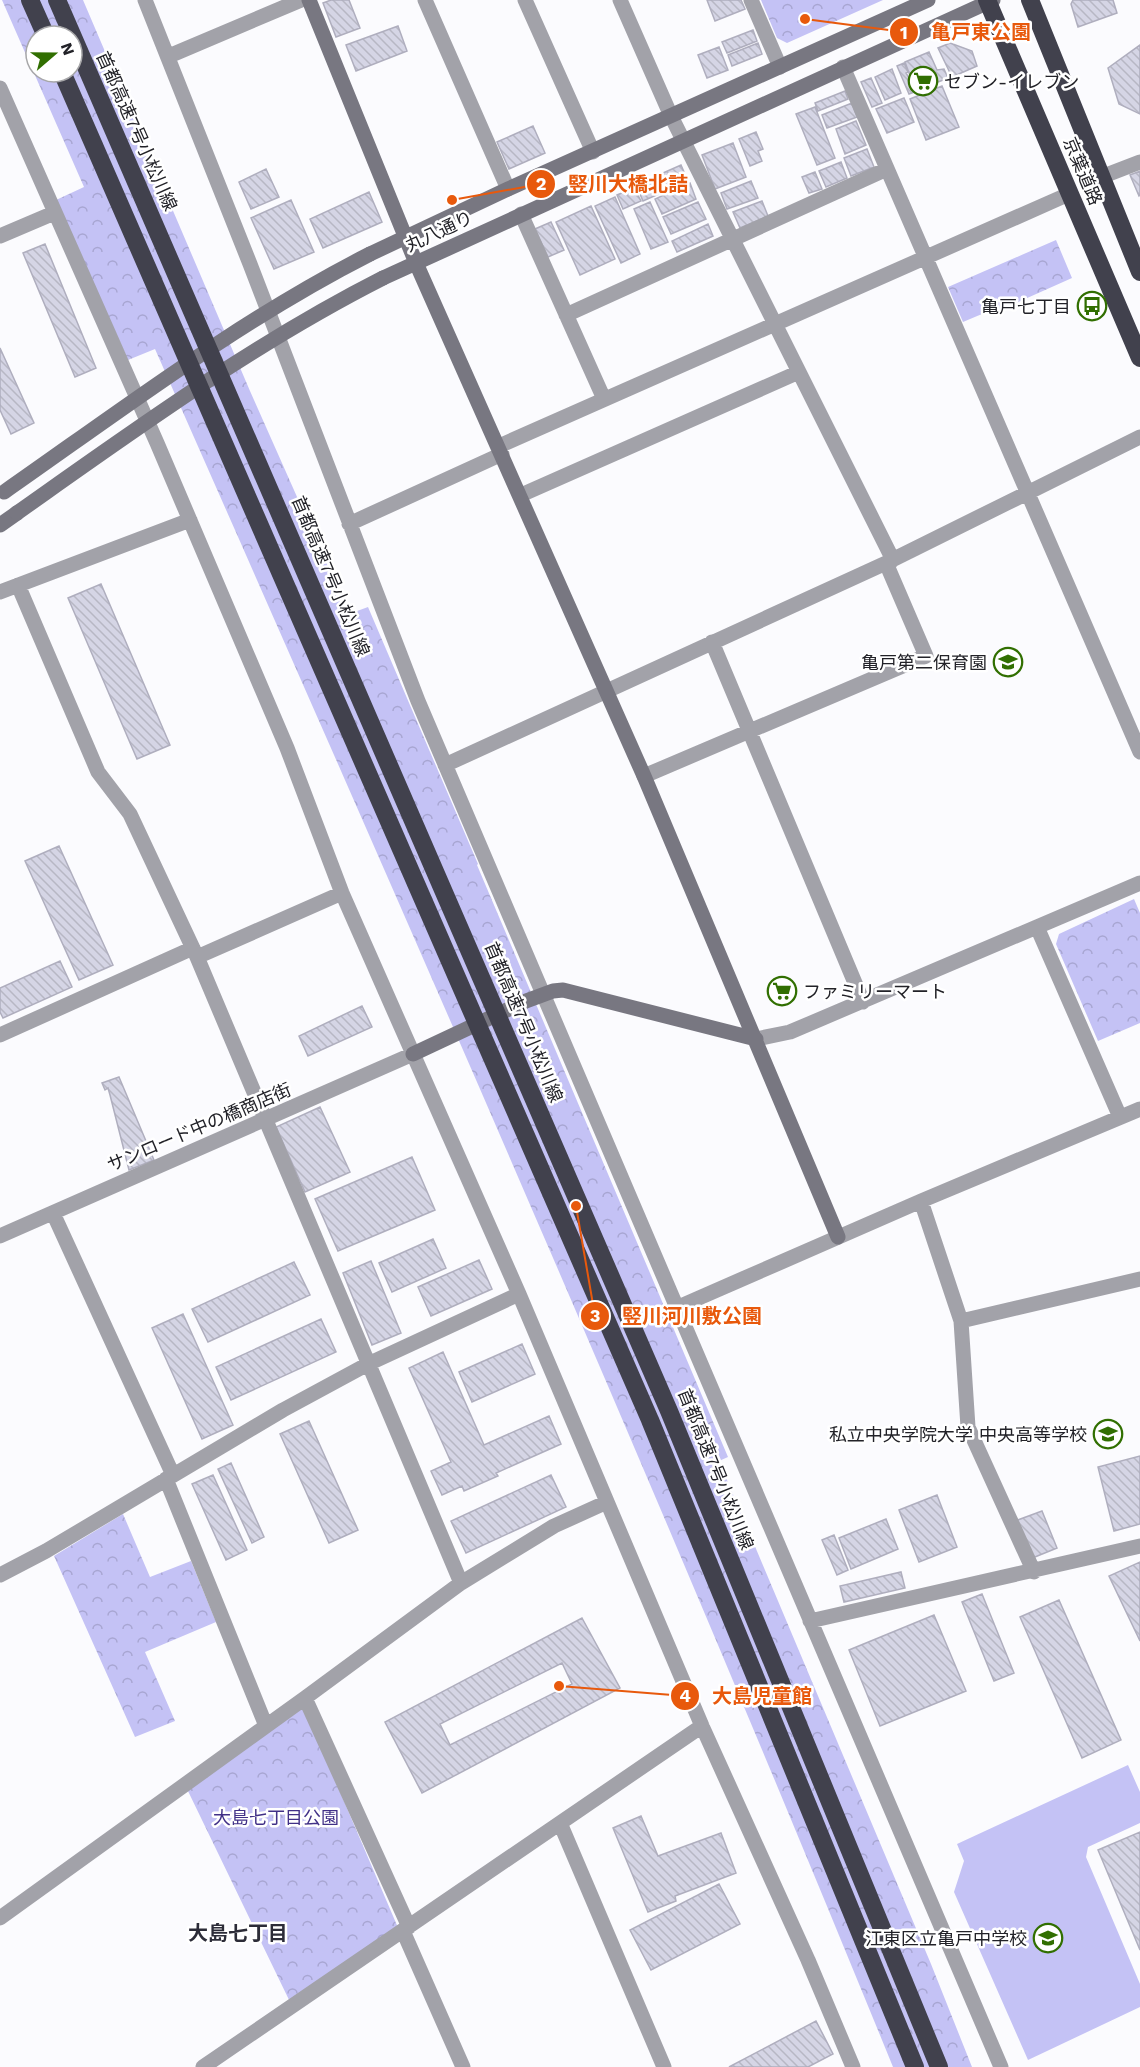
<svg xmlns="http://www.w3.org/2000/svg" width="1140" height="2067" font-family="'Work Sans','Noto Sans JP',sans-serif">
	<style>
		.park { fill: url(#park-crowns); fill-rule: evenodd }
		.pitch { fill: #c4c2f5 }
		.building { fill: url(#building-back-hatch); stroke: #afaebe; stroke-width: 1.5; fill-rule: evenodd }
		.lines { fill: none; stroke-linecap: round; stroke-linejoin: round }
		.street { stroke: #a2a2a9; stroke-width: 15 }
		.secondary { stroke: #787781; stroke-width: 15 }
		.highway { stroke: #41414d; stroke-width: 18 }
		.secondary-bridge { stroke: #787781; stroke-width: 15 }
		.highway-bridge { stroke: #41414d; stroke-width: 18 }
		.labels { text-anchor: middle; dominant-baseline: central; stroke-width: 5; stroke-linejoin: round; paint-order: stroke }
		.poi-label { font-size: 18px; fill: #222228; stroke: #fff; text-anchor: end }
		.street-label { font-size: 18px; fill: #222228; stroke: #fff }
		.park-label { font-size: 18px; fill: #413087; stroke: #fff }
		.neighbourhood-label { font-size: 20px; font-weight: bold; fill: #2c2c38; stroke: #fff }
		.leader { fill: none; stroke: #e8590c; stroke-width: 2 }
		.callout-dot { fill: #e8590c; stroke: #fff; stroke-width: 2 }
		.mark-label { font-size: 18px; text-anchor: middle; font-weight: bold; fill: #fff }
		.callout-label { font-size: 20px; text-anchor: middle; font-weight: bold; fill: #e8590c; stroke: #fff; stroke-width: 5; stroke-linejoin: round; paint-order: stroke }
	</style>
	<defs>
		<pattern id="park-crowns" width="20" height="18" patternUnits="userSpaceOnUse" patternTransform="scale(1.5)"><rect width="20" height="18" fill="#c4c2f5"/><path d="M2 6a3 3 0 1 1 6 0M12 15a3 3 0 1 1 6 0" fill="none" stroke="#a8a6d2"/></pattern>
		<pattern id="building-back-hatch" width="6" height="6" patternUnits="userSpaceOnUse" patternTransform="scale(1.5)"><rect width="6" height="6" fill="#d5d5e5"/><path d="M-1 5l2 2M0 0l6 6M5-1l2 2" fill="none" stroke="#b7b7c4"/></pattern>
	</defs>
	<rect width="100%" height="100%" fill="#fbfbfe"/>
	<!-- park -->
	<path class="park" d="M2 0H83L250 391 349 614 368 607 478 864 477 865 728 1457 719 1461 931 1964 972 2067H893C658 1490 407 919 155 349L128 360 56 200 84 187ZM36 36H72V72H36Z
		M761 0H883L787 43 777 38Z
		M1056 240 1072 278 991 314 989 311 963 322 948 287Z
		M1134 899 1140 913V1023L1098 1041 1056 944 1059 934Z
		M123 1514 150 1577 191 1561 216 1622 145 1652 175 1721 135 1737 54 1556Z
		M298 1709 305 1710 399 1930 291 2004 187 1789Z"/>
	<!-- pitch -->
	<path class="pitch" d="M1128 1765 1140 1792V1823L1088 1847 1086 1857 1140 1984V2007L1028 2060 954 1892 964 1861 957 1844Z"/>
	<!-- building -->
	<path class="building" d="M331 0H349L360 28 336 37 323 3Z
		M707 0H741L745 9 715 21Z
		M1073 0H1113L1117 13 1078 27 1071 4Z
		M398 26 407 51 356 71 346 45Z
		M753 30 757 41 727 53 722 42Z
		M758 43 762 54 732 66 728 55Z
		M950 43 972 51 977 66 952 77 938 48Z
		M1140 45V114L1119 104 1108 68Z
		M719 47 728 70 707 78 698 55Z
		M929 52 937 70 944 69 948 78 918 90 915 81H912L905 62Z
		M904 63 908 72 906 73 917 91 909 94 897 66Z
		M892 69 901 93 885 100 875 77Z
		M871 78 882 103 872 107 861 82Z
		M942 86 959 127 926 140 910 99Z
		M845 91 848 99 818 111 815 103Z
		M904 98 914 122 887 133 876 109Z
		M852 103 857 117 827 128 822 115Z
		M815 107 835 158 817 165 796 114Z
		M856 121 866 145 845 154 836 129Z
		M533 126 545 153 509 169 497 142Z
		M756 132 763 149 758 151 762 161 750 166 739 139Z
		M733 143 746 177 715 189 702 155Z
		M867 149 874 167 851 176 844 158Z
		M841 162 847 178 826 187 819 171Z
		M681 165 688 181 643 201 636 185Z
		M266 169 279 197 251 209 239 182Z
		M1140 171V195L1139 196 1130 175Z
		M815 172 822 189 809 193 802 177Z
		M751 181 758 198 727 209 721 193Z
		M690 183 696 199 662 214 655 199Z
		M634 188 641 201 623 209 617 195Z
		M369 192 382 222 323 248 310 219Z
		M615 197 640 254 621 263 595 206Z
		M291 200 314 252 274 269 251 218Z
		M762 201 768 216 740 228 733 212Z
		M650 202 668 242 651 249 634 209Z
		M698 202 706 219 671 234 663 217Z
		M591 206 615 259 580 275 556 222Z
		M551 222 564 250 548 257 535 229Z
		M708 224 713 236 677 252 672 241Z
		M45 244 96 368 75 377 23 253Z
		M0 348 34 423 11 434 0 410Z
		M101 584 170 745 137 759 68 598Z
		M59 846 113 965 79 980 25 861Z
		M60 961 72 987 3 1018 0 1012V988Z
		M362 1006 372 1027 308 1056 299 1036Z
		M119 1077 154 1160 129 1170 110 1095 108 1088 105 1090 102 1083Z
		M320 1107 350 1172 305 1192 276 1127Z
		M412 1157 435 1210 338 1251 315 1199Z
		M433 1239 446 1268 392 1292 379 1263Z
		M479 1260 492 1289 431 1316 418 1287Z
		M371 1261 401 1333 372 1345 343 1273Z
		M294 1262 310 1295 208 1342 192 1309Z
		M183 1314 233 1425 202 1439 152 1328Z
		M321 1319 336 1352 231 1400 216 1367Z
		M522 1344 535 1374 472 1402 459 1372Z
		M443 1352 484 1445 549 1416 561 1444 496 1473 498 1476 464 1491 462 1486 442 1495 431 1471 451 1462 409 1368Z
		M309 1421 358 1530 329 1543 280 1434Z
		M1140 1456V1524L1114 1531 1098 1467Z
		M231 1463 264 1537 252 1543 218 1469Z
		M213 1475 247 1550 226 1560 192 1484Z
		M551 1475 566 1507 466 1553 451 1521Z
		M937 1495 957 1547 919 1562 899 1510Z
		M1042 1511 1057 1548 1030 1559 1015 1521Z
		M886 1519 898 1549 851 1569 839 1538Z
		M834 1535 848 1570 837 1575 822 1540Z
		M1140 1562V1641L1109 1576Z
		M901 1572 905 1588 844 1602 840 1586Z
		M982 1594 1014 1673 994 1681 962 1602Z
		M1059 1600 1121 1740 1082 1758 1020 1617Z
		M934 1615 966 1691 880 1726 849 1650Z
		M582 1618 620 1688 422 1793 385 1722ZM562 1663 572 1684 450 1745 440 1724Z
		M641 1816 658 1856 721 1833 736 1873 675 1896 676 1901 648 1912 613 1828Z
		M1140 1832V1950L1098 1850Z
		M719 1884 740 1924 651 1970 630 1930Z
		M816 2021 833 2054 808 2067H729Z"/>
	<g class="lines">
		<!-- street -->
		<path class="street" d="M145 0 250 264 418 701 1001 2067
			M425 0 508 189
			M525 0 593 152
			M620 0 671 116 893 560
			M751 0 780 67
			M169 56 301 0
			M843 67 1140 752
			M0 88 157 443 287 748 342 893 519 1294 702 1726 808 1960 853 2067
			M1101 177 1140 162
			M521 214 604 399
			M0 236 54 213
			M566 315 887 169
			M499 446 1069 194
			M521 495 799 372
			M349 524 502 454
			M18 585 98 772 130 814 197 957 461 1583
			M0 592 190 520
			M712 642 863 1002
			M445 765 886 563 1140 437
			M644 776 926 656 886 563
			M1037 927 1120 1117
			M197 957 342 893
			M0 1035 193 948
			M756 1039 790 1032 1140 883
			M921 1201 961 1321 968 1427 1034 1572
			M53 1213 173 1475
			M0 1236 413 1054
			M676 1308 921 1201 1140 1109
			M961 1321 1140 1279
			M166 1479 266 1726
			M0 1575 46 1551 283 1410 368 1364 519 1294
			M810 1621 1140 1546
			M305 1698 409 1927
			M560 1823 664 2067
			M0 1918 305 1698 461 1583 554 1526 607 1502
			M403 1931 463 2067
			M203 2067 702 1726"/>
		<!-- secondary -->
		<path class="secondary" d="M309 0 416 263 644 776 838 1237
			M370 254 508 189 928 0
			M383 278 993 0
			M0 525 17 513
			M413 1054 526 1001 553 991 563 990 756 1039"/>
		<!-- highway -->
		<path class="highway" d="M30 0 46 36
			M987 0 1140 358
			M1030 0 1140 272"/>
		<!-- secondary-bridge -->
		<path class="secondary-bridge" d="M4 492C123 409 240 320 370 254
			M17 513C136 429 253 344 383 278"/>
		<!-- highway-bridge -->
		<path class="highway-bridge" d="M57 0 669 1411 939 2067
			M62 72 650 1420 915 2067"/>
	</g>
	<!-- icons -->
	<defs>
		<g id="supermarket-ring" transform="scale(1.5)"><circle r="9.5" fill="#fff" stroke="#316f01" stroke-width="1.5"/><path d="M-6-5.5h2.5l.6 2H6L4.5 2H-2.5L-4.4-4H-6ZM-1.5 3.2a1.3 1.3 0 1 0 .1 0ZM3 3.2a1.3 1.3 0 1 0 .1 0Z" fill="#316f01"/></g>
		<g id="bus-ring" transform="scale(1.5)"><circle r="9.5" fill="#fff" stroke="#316f01" stroke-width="1.5"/><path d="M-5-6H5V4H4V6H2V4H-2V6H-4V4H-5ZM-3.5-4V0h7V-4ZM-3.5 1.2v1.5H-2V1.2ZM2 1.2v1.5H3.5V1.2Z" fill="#316f01"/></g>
		<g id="school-ring" transform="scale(1.5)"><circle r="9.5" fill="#fff" stroke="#316f01" stroke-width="1.5"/><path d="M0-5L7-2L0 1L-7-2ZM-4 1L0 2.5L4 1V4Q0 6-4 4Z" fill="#316f01"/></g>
	</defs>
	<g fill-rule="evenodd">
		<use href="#supermarket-ring" x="923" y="81"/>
		<use href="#bus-ring" x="1092" y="306"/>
		<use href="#school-ring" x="1008" y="662"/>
		<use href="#supermarket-ring" x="782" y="991"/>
		<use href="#school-ring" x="1108" y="1434"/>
		<use href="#school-ring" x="1048" y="1938"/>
	</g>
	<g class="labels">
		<!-- poi labels -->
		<g class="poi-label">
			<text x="944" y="81" text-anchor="start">セブン-イレブン</text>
			<text x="1071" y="306">亀戸七丁目</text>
			<text x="987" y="662">亀戸第二保育園</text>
			<text x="803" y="991" text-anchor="start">ファミリーマート</text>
			<text x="1087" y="1434">私立中央学院大学 中央高等学校</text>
			<text x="1027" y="1938">江東区立亀戸中学校</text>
		</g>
		<!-- street labels -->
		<g class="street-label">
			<text transform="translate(137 131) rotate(66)">首都高速7号小松川線</text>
			<text transform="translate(1083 171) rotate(67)">京葉道路</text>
			<text transform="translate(439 231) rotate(-25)">丸八通り</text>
			<text transform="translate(331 576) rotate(67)">首都高速7号小松川線</text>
			<text transform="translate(524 1022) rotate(67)">首都高速7号小松川線</text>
			<text transform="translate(199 1127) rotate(-23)">サンロード中の橋商店街</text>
			<text transform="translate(716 1469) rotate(68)">首都高速7号小松川線</text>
		</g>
		<!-- park labels -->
		<g class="park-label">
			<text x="276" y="1817">大島七丁目公園</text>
		</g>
		<!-- neighbourhood labels -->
		<g class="neighbourhood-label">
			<text x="238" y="1933">大島七丁目</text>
		</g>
	</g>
	<!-- callouts -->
	<path class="leader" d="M805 19L904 32M452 200L541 184M576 1206L595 1316M559 1686L685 1696"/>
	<g class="callout-dot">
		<circle cx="805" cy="19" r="6"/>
		<circle cx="452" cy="200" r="6"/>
		<circle cx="576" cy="1206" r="6"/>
		<circle cx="559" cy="1686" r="6"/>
		<circle cx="904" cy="32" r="15"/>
		<circle cx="541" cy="184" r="15"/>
		<circle cx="595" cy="1316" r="15"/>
		<circle cx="685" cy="1696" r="15"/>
	</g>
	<g class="mark-label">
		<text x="904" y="39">1</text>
		<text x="541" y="190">2</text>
		<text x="595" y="1322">3</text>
		<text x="685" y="1702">4</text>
	</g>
	<g class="callout-label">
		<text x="981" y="39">亀戸東公園</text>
		<text x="628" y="191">竪川大橋北詰</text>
		<text x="692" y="1323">竪川河川敷公園</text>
		<text x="762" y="1703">大島児童館</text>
	</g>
	<!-- north arrow -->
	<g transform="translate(54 54) rotate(70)"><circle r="28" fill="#ffffff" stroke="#a7a7a9" stroke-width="1.5"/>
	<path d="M0-4.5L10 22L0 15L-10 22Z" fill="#316f01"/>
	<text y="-9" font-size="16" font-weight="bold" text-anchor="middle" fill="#222228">N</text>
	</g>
</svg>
